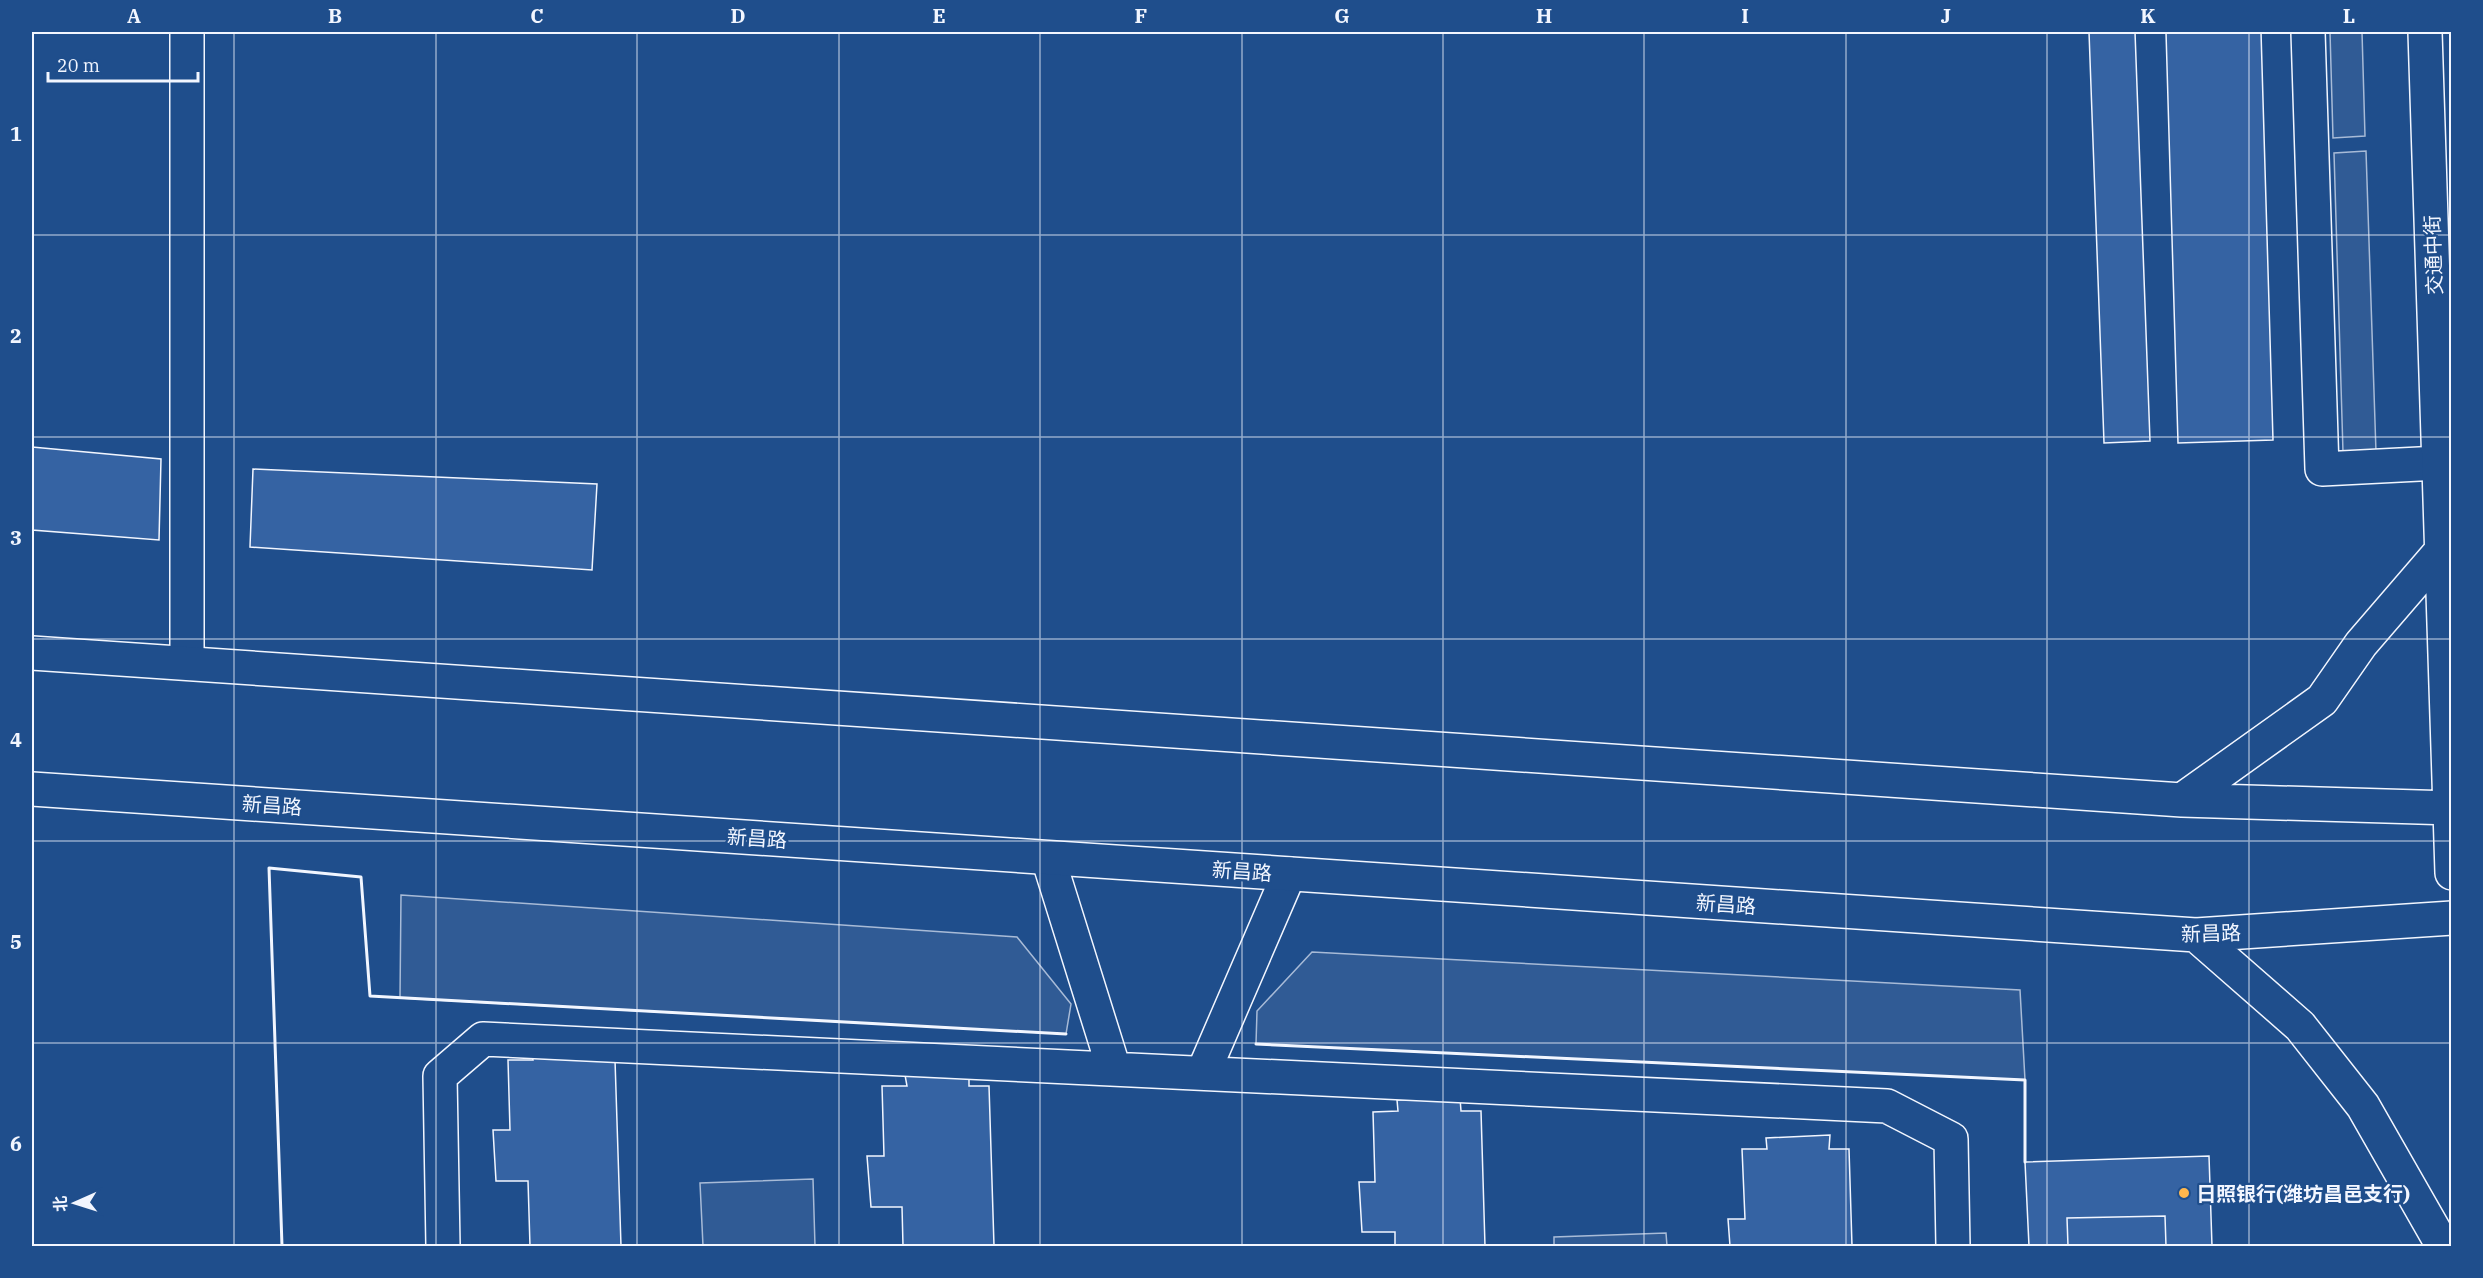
<svg xmlns="http://www.w3.org/2000/svg" width="2483" height="1278" font-family="'IBM Plex Serif','Noto Sans SC',serif">
	<style>
		.built { fill: #305b95; stroke: #a8bbd7; stroke-width: 1.5 }
		.building { fill: #3563a3; stroke: #f2f6ff; stroke-width: 1.5 }
		.lines { fill: none; stroke-linecap: round; stroke-linejoin: round }
		.minor-casing { stroke: #f2f6ff; stroke-width: 36 }
		.major-casing { stroke: #f2f6ff; stroke-width: 36 }
		.minor { stroke: #1f4e8c; stroke-width: 33 }
		.major { stroke: #1f4e8c; stroke-width: 33 }
		.wall { stroke: #f2f6ff; stroke-width: 3 }
		.grid { fill: none; stroke: #f2f6ff; stroke-width: 1.5; stroke-opacity: 0.55 }
		.poi-dot { fill: #ffb74d; stroke: #1f4e8c; stroke-width: 2 }
		.labels { text-anchor: middle; dominant-baseline: central; stroke-width: 4.5; stroke-linejoin: round; paint-order: stroke }
		.street-label { font-size: 20px; fill: #f2f6ff; stroke: #1f4e8c }
		.poi-label { font-size: 20px; font-weight: bold; fill: #f2f6ff; stroke: #1f4e8c; text-anchor: start }
		.neatline { fill: none; stroke: #f2f6ff; stroke-width: 2 }
		.grid-label { font-size: 20px; text-anchor: middle; font-weight: bold; fill: #f2f6ff }
	</style>
	<rect width="100%" height="100%" fill="#1f4e8c"/>
	<!-- built -->
	<path class="built" d="M2330 32H2362L2365 136 2333 138Z
		M2366 151 2376 452H2343L2334 153Z
		M401 895 1017 937 1071 1004 1066 1034 400 998Z
		M1312 952 2020 990 2025 1080 1256 1044 1257 1011Z
		M813 1179 815 1246H703L700 1183Z
		M1666 1233 1667 1246H1554V1237Z"/>
	<!-- building -->
	<path class="building" d="M2089 32H2135L2150 441 2104 443Z
		M2166 32H2261L2273 440 2178 443Z
		M32 447 161 459 159 540 32 530Z
		M253 469 597 484 592 570 250 547Z
		M531 1049 615 1060 621 1246H530L528 1181H496L493 1130H510L508 1060H533Z
		M969 1073V1086H989L994 1246H903L902 1207H871L867 1156H884L882 1086H907L905 1075Z
		M1460 1098 1461 1111H1481L1485 1246H1395V1232H1362L1359 1182H1375L1373 1112 1398 1111 1397 1100Z
		M1830 1135 1829 1149H1849L1852 1246H1730L1728 1219H1745L1742 1149H1767L1766 1138Z
		M2209 1156 2212 1246H2029L2025 1162Z
		M2165 1216 2166 1246H2068L2067 1218Z"/>
	<g class="lines">
		<!-- minor casing -->
		<g class="minor-casing">
			<path id="minor" d="M187 32V662
				M2308 32 2322 469 2439 463
				M1048 858 1114 1069
				M1203 1073 1289 874
				M443 1246 440 1076 483 1039 1887 1106 1951 1139 1953 1246"/>
		</g>
		<!-- major casing -->
		<g class="major-casing">
			<path id="major" d="M2425 32 2452 873
				M32 653 2182 800 2452 808
				M32 789 2196 935 2452 918
				M2182 800 2322 700 2361 644 2442 550
				M2196 935 2300 1026 2363 1106 2443 1246"/>
		</g>
		<!-- minor -->
		<use href="#minor" class="minor"/>
		<!-- major -->
		<use href="#major" class="major"/>
		<!-- wall -->
		<path class="wall" d="M1256 1044 2025 1080V1162
			M282 1246 269 868 361 877 370 996 1066 1034"/>
	</g>
	<!-- grid -->
	<path class="grid" d="M234 32V1246M436 32V1246M637 32V1246M839 32V1246M1040 32V1246M1242 32V1246M1443 32V1246M1644 32V1246M1846 32V1246M2047 32V1246M2249 32V1246M32 235H2452M32 437H2452M32 639H2452M32 841H2452M32 1043H2452"/>
	<!-- markers -->
	<circle class="poi-dot" cx="2184" cy="1193" r="6"/>
	<g class="labels">
		<!-- street labels -->
		<g class="street-label">
			<text transform="translate(2433 255) rotate(-92)">交通中街</text>
			<text transform="translate(272 805) rotate(4)">新昌路</text>
			<text transform="translate(757 838) rotate(4)">新昌路</text>
			<text transform="translate(1242 871) rotate(4)">新昌路</text>
			<text transform="translate(1726 904) rotate(4)">新昌路</text>
			<text transform="translate(2211 933) rotate(-2)">新昌路</text>
		</g>
		<!-- poi labels -->
		<g class="poi-label">
			<text x="2196" y="1193">日照银行(潍坊昌邑支行)</text>
		</g>
	</g>
	<!-- border -->
	<rect width="2483" height="1278" fill="none" stroke="#1f4e8c" stroke-width="66"/>
	<!-- north arrow -->
	<g transform="translate(75 1203) rotate(267)" stroke="#1f4e8c" stroke-width="4.5" paint-order="stroke">
	<path d="M0-4.5L10 22L0 15L-10 22Z" fill="#f2f6ff"/>
	<text y="-9" font-size="16" font-weight="bold" text-anchor="middle" fill="#f2f6ff">北</text>
	</g>
	<!-- scale -->
	<path d="M48 72v9h150v-9" fill="none" stroke="#f2f6ff" stroke-width="3"/>
	<text x="57" y="72" font-size="18" fill="#f2f6ff" stroke="#1f4e8c" stroke-width="4.5" paint-order="stroke">20 m</text>
	<rect x="33" y="33" width="2417" height="1212" class="neatline"/>
	<g class="grid-label">
		<text x="134" y="23">A</text>
		<text x="335" y="23">B</text>
		<text x="537" y="23">C</text>
		<text x="738" y="23">D</text>
		<text x="939" y="23">E</text>
		<text x="1141" y="23">F</text>
		<text x="1342" y="23">G</text>
		<text x="1544" y="23">H</text>
		<text x="1745" y="23">I</text>
		<text x="1946" y="23">J</text>
		<text x="2148" y="23">K</text>
		<text x="2349" y="23">L</text>
		<text x="16" y="141">1</text>
		<text x="16" y="343">2</text>
		<text x="16" y="545">3</text>
		<text x="16" y="747">4</text>
		<text x="16" y="949">5</text>
		<text x="16" y="1151">6</text>
	</g>
</svg>
